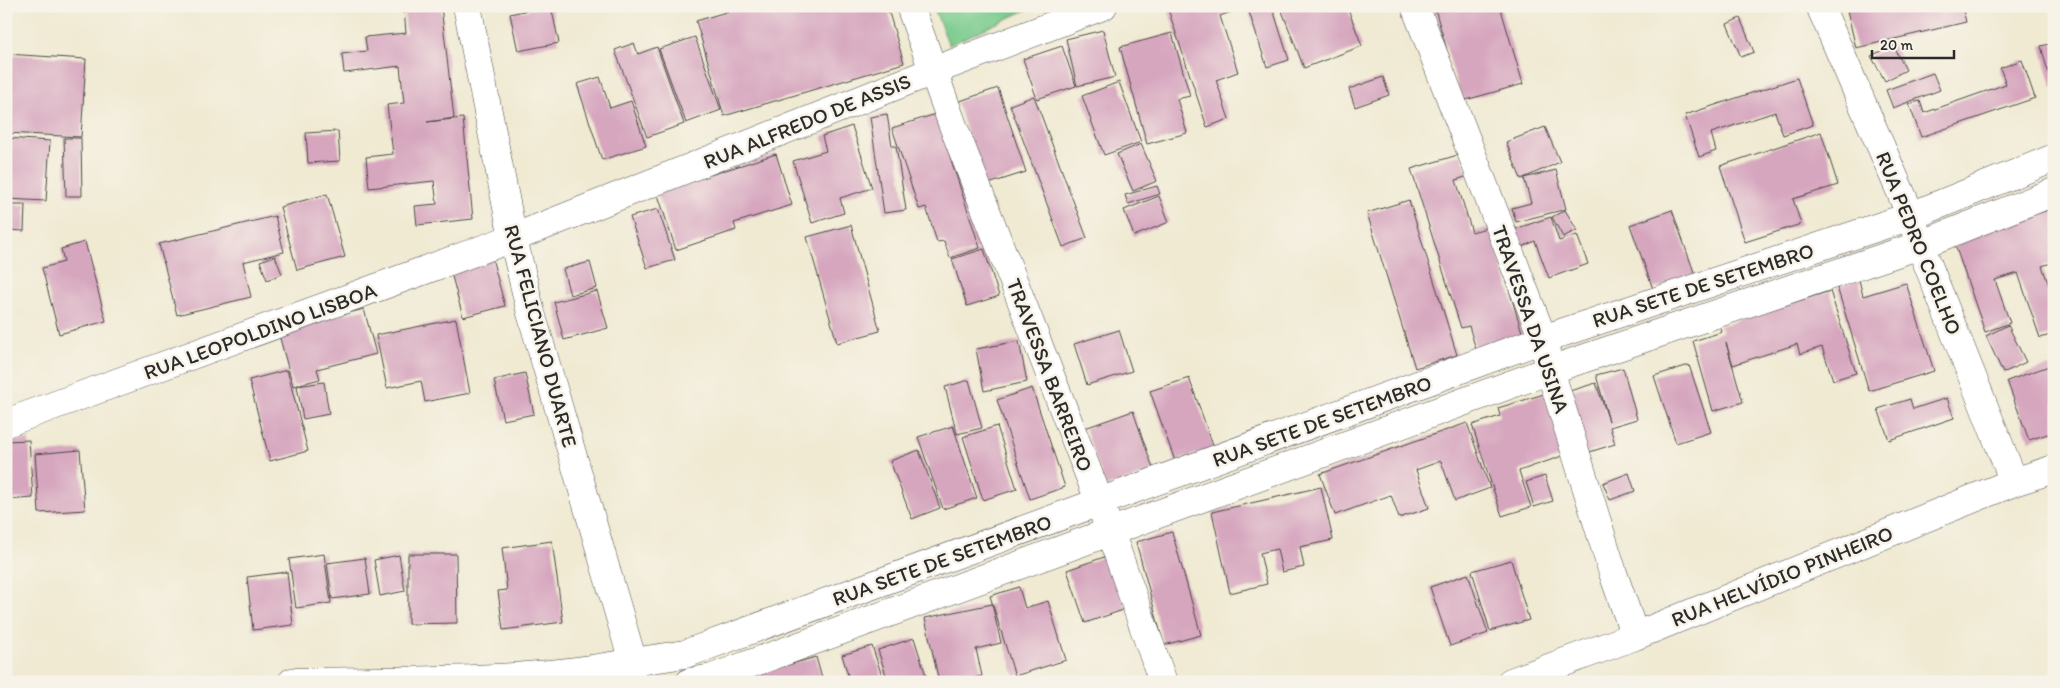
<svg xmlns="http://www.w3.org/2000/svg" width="2060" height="688" font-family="Itim,sans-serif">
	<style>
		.green { fill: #7acc8e; stroke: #527c5c }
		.building { fill: #d6a5be }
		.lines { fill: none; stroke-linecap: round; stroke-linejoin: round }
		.minor-casing { stroke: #494844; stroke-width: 29 }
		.tertiary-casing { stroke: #494844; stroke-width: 29 }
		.minor { stroke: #fff; stroke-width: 28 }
		.tertiary { stroke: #fff; stroke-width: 28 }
		.labels { text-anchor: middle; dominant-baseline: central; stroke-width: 5; stroke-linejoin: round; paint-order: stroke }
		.street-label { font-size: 21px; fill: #2b2b2b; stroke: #f7f3e8 }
	</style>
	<rect width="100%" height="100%" fill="#f7f3e8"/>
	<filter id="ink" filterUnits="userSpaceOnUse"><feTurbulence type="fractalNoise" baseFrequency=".02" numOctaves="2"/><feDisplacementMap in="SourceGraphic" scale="10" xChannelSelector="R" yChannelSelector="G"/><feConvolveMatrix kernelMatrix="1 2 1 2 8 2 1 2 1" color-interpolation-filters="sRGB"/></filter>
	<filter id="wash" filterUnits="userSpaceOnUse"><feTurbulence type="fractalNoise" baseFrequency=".0096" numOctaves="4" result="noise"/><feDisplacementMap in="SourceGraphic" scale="20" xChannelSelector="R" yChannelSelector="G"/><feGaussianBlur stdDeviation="1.12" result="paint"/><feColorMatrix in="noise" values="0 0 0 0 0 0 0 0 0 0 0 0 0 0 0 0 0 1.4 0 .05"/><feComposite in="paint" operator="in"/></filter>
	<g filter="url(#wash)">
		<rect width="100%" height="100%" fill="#f0ead3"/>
		<!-- green -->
		<path class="green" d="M933 6H1035L949 45Z"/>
		<g id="blocks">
			<!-- building -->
			<path class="building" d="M432 6H441L454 118 427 122 463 118 473 219 417 225 415 206 437 204 434 181 369 188 366 157 393 154 387 105 404 103 400 66 344 73 342 54 367 51 365 37 406 33 404 9Z
				M546 6H551L559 43 518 51 510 14Z
				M746 6H887L904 63 724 116 696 21Z
				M1167 6H1247L1220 16 1238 72 1216 80 1229 119 1207 127Z
				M1247 6H1272L1289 60 1267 67Z
				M1280 6H1347L1362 46 1304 68Z
				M1434 6H1500L1523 84 1462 101Z
				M1846 6H1962L1966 22 1856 48Z
				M1740 18 1754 52 1741 57 1727 24Z
				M1103 30 1115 77 1077 86 1066 39Z
				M1172 33 1190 96 1177 99 1187 133 1147 144 1120 47Z
				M695 37 721 110 686 123 659 49Z
				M634 43 638 54 657 47 684 124 647 137 615 50Z
				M2054 43V86L2052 87 2041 46Z
				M1893 45 1906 70 1885 81 1871 56Z
				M1062 46 1076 86 1037 99 1023 59Z
				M6 54 86 59 81 137 6 133Z
				M2022 60 2035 98 1921 137 1909 104 1920 101 1924 113 2006 84 2000 68Z
				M1933 73 1940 90 1893 108 1886 90Z
				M600 77 610 108 631 101 646 146 602 160 577 84Z
				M1383 77 1389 95 1355 107 1349 89Z
				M1797 78 1813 125 1783 135 1775 112 1711 133 1716 151 1699 157 1685 115Z
				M1119 82 1141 142 1104 155 1082 96Z
				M998 88 1026 172 985 185 957 102Z
				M1034 96 1087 238 1063 247 1010 105Z
				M887 114 892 146H896L906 210 884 213 870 117Z
				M936 114 980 248 950 258 944 241 937 242 926 207 919 209 892 128Z
				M852 126 872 188 840 198 844 213 812 223 793 161 826 151 822 136Z
				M1545 127 1560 162 1521 179 1506 142Z
				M338 131 340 161 308 163 306 133Z
				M1821 132 1838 185 1793 199 1801 224 1745 242 1720 166Z
				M6 138 50 141 46 201 6 199Z
				M64 138H81L82 196H66Z
				M1141 144 1157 181 1133 191 1117 154Z
				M776 154 792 205 734 223 736 230 676 250 657 192Z
				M1461 154 1468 176 1456 180 1472 232 1490 227 1525 342 1478 356 1469 326 1461 328 1411 169Z
				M1556 170 1566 209 1516 222 1512 208 1531 203 1524 178Z
				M1157 186 1160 194 1128 204 1125 195Z
				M327 194 345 257 297 270 280 207Z
				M1159 196 1169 222 1134 236 1124 210Z
				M1409 200 1457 355 1415 368 1367 213Z
				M6 205H25L24 231 6 230Z
				M2054 208V262L2042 266 2054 300V334L2040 338 2018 273 1995 280 2010 323 1985 332 1954 242Z
				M658 209 675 260 647 268 630 217Z
				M1565 210 1577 230 1563 237 1552 217Z
				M1672 210 1695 275 1653 289 1630 225Z
				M275 216 284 252 243 262 251 297 177 315 159 244Z
				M1551 217 1559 241 1577 235 1588 264 1549 278 1535 241 1522 247 1515 229Z
				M851 225 880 331 837 343 807 237Z
				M85 242 106 321 59 334 42 268 64 262 61 249Z
				M984 249 999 296 967 306 952 259Z
				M275 256 282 274 267 280 260 261Z
				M492 258 505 306 463 317 450 269Z
				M590 262 597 288 570 295 563 269Z
				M1859 280 1863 296 1906 283 1934 371 1869 391 1837 287Z
				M597 291 608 328 564 340 554 302Z
				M1830 291 1856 373 1833 380 1822 347 1800 354 1797 344 1733 365 1726 343 1743 402 1713 411 1693 341 1722 332 1720 326Z
				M364 309 376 354 317 369 320 379 293 386 278 331Z
				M456 319 470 393 425 402 421 381 387 388 376 335Z
				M2008 325 2026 362 2003 373 1986 336Z
				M1119 330 1132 371 1087 385 1074 344Z
				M1019 341 1027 382 984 391 976 349Z
				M1689 365 1711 432 1676 443 1654 376Z
				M2049 366 2054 377V432L2029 440 2007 381Z
				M1623 368 1637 419 1610 427 1615 444 1583 454 1563 393 1596 383 1609 421 1596 375Z
				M287 370 308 451 270 461 249 380Z
				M525 373 534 414 503 420 494 380Z
				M1189 378 1214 448 1175 461 1150 391Z
				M969 380 982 428 957 434 945 387Z
				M324 382 329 414 303 419 297 386Z
				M1032 388 1065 487 1030 499 997 400Z
				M1544 394 1565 455 1519 471 1531 507 1502 516 1472 425 1500 416 1498 408Z
				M1947 398 1954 418 1889 440 1878 409 1910 399 1913 409Z
				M1133 411 1154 471 1106 487 1085 428Z
				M1467 423 1490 488 1455 501 1441 461 1416 470 1429 508 1399 518 1391 495 1335 515 1320 474Z
				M953 426 977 498 943 509 918 437Z
				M997 426 1017 489 983 500 963 437Z
				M29 440 33 498 6 500V441Z
				M80 450 85 510 39 513 35 454Z
				M919 450 940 508 912 519 890 461Z
				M1629 473 1635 491 1610 500 1603 483Z
				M1545 476 1553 501 1534 507 1526 482Z
				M1321 487 1333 540 1300 547 1304 567 1282 572 1277 549 1260 553 1267 584 1230 593 1212 512Z
				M1172 532 1201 635 1164 645 1136 542Z
				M552 541 563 622 503 630 498 591 507 590 502 548Z
				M324 554 331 603 296 608 289 559Z
				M408 554H456L457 623 408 624Z
				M399 555 405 591 380 596 374 560Z
				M1107 556 1126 609 1085 623 1067 570Z
				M365 558 370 594 332 599 327 563Z
				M1511 560 1529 620 1490 631 1472 571Z
				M287 572 293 625 253 630 247 577Z
				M1468 574 1488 633 1450 646 1430 587Z
				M1019 587 1025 608 1048 601 1066 660 1015 676 990 596Z
				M992 604 1001 643 976 649 982 676 956 682H939L925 618Z
				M914 638 928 682H888L878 650Z
				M872 646 884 682H850L842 655Z
				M816 657 823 682H748L746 677Z"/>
		</g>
	</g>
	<g filter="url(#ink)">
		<use href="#blocks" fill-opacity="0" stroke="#494844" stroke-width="1"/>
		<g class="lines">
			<!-- minor casing -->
			<g class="minor-casing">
				<path id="minor" d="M467 6 513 238
					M910 6 952 123 1100 503 1163 682
					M1415 6 1543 339 1550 370 1613 573 1635 636
					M1820 6 1911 216 1920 245 2014 482
					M292 682C405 680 522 684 633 662
					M1511 682 1635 636 2014 482 2054 469"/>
			</g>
			<!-- tertiary casing -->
			<g class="tertiary-casing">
				<path id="tertiary" d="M513 238 531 313 633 662 630 682
					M6 423 513 238 933 71 1103 6
					M633 662 685 654 1543 339 1911 216 2054 158
					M690 682 712 678 1550 370 1920 245 2054 192"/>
			</g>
			<!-- minor -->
			<use href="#minor" class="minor"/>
			<!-- tertiary -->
			<use href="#tertiary" class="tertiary"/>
		</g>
	</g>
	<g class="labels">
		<!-- street labels -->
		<g class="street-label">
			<text transform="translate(807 121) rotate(-22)">RUA ALFREDO DE ASSIS</text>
			<text transform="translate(1919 243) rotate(68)">RUA PEDRO COELHO</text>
			<text transform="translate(1703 285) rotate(-18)">RUA SETE DE SETEMBRO</text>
			<text transform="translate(1531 319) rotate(71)">TRAVESSA DA USINA</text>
			<text transform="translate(260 331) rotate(-20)">RUA LEOPOLDINO LISBOA</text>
			<text transform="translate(541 336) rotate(75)">RUA FELICIANO DUARTE</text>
			<text transform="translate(1050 375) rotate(69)">TRAVESSA BARREIRO</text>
			<text transform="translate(1322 421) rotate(-20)">RUA SETE DE SETEMBRO</text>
			<text transform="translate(942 560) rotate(-20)">RUA SETE DE SETEMBRO</text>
			<text transform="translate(1782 576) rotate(-22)">RUA HELVÍDIO PINHEIRO</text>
		</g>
	</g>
	<!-- margin -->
	<rect width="2060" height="688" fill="none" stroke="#f7f3e8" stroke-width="25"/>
	<!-- scale -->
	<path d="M1872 50v8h82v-8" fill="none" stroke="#2b2b2b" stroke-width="2.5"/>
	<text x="1880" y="50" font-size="15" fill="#2b2b2b" stroke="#f7f3e8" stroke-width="4" paint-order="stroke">20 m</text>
</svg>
